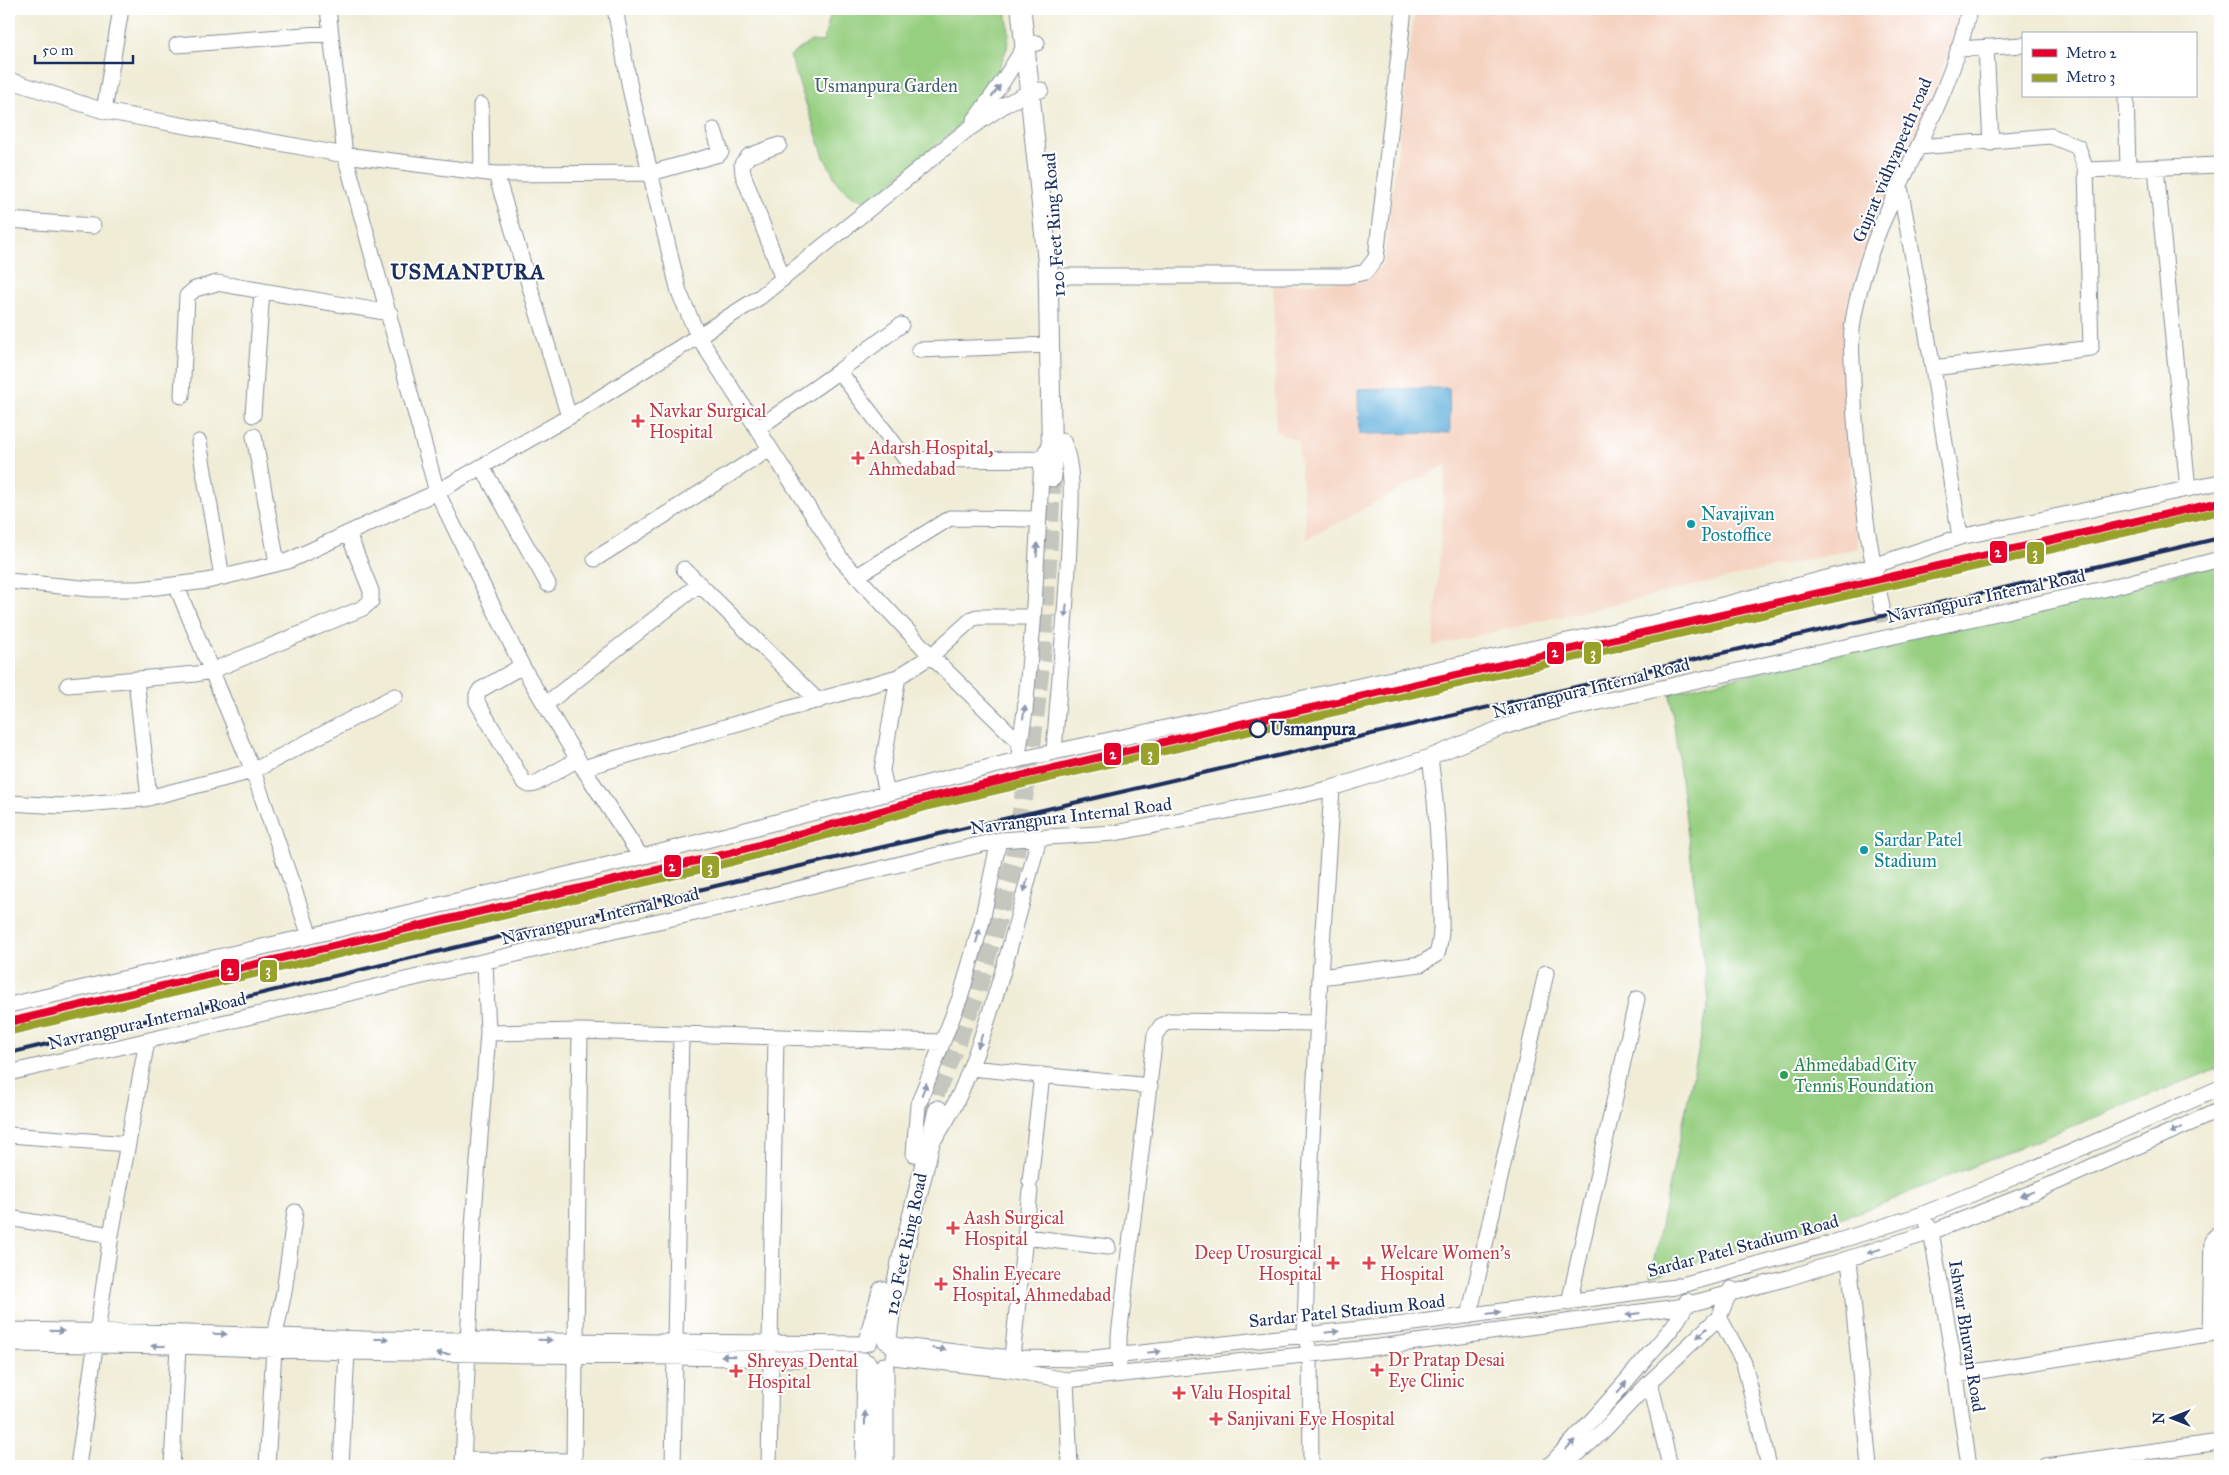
<svg xmlns="http://www.w3.org/2000/svg" width="2229" height="1475" font-family="'IM FELL Great Primer',serif">
	<style>
		.built { fill: #f5d3c1 }
		.green { fill: #97cf81; stroke: #597f70 }
		.water { fill: #64b1dd; stroke: #40709e }
		.lines { fill: none; stroke-linecap: round; stroke-linejoin: round }
		.minor-tunnel { stroke: #c5c6be; stroke-width: 15; stroke-dasharray: 15 8; stroke-linecap: butt }
		.major-tunnel { stroke: #c5c6be; stroke-width: 19; stroke-dasharray: 19 9; stroke-linecap: butt }
		.minor-casing { stroke: #868e9a; stroke-width: 17 }
		.major-casing { stroke: #868e9a; stroke-width: 21 }
		.minor { stroke: #fff; stroke-width: 15 }
		.major { stroke: #fff; stroke-width: 19 }
		.rail { stroke: #1b2f5e; stroke-width: 4 }
		.metro-1-casing { stroke: #fff; stroke-width: 11 }
		.metro-2-casing { stroke: #fff; stroke-width: 11 }
		.metro-1 { stroke: #e4002b; stroke-width: 8 }
		.metro-2 { stroke: #98a12a; stroke-width: 8 }
		.oneway { fill: #8d97ae }
		.health-dot { fill: #e0444e; stroke: #fff; stroke-width: 2 }
		.culture-dot { fill: #0f9aa8; stroke: #fff; stroke-width: 2 }
		.stop-dot { fill: #fff; stroke: #1b2f5e; stroke-width: 2.5 }
		.leisure-dot { fill: #2e9e5b; stroke: #fff; stroke-width: 2 }
		.labels { text-anchor: middle; dominant-baseline: central; stroke-width: 4; stroke-linejoin: round; paint-order: stroke }
		.park-label { font-size: 18px; fill: #405f68; stroke: #fff }
		.street-label { font-size: 18px; fill: #1b2f5e; stroke: #fff }
		.health-label { font-size: 18px; fill: #be3a42; stroke: #fff; text-anchor: start }
		.culture-label { font-size: 18px; fill: #0d838f; stroke: #fff; text-anchor: start }
		.stop-label { font-size: 18px; font-weight: bold; fill: #1b2f5e; stroke: #fff; text-anchor: start }
		.leisure-label { font-size: 18px; fill: #27864d; stroke: #fff; text-anchor: start }
		.district-label { font-size: 22px; font-weight: bold; letter-spacing: 1px; fill: #1b2f5e; stroke: #fff }
		.line-badge { stroke: #fff; stroke-width: 2 }
		.badge-label { font-size: 14px; text-anchor: middle; font-weight: bold; fill: #fff }
	</style>
	<rect width="100%" height="100%" fill="#fff"/>
	<filter id="ink" filterUnits="userSpaceOnUse"><feTurbulence type="fractalNoise" baseFrequency=".02" numOctaves="2"/><feDisplacementMap in="SourceGraphic" scale="10" xChannelSelector="R" yChannelSelector="G"/><feConvolveMatrix kernelMatrix="1 2 1 2 8 2 1 2 1" color-interpolation-filters="sRGB"/></filter>
	<filter id="wash" filterUnits="userSpaceOnUse"><feTurbulence type="fractalNoise" baseFrequency=".0096" numOctaves="4" result="noise"/><feDisplacementMap in="SourceGraphic" scale="20" xChannelSelector="R" yChannelSelector="G"/><feGaussianBlur stdDeviation="1.12" result="paint"/><feColorMatrix in="noise" values="0 0 0 0 0 0 0 0 0 0 0 0 0 0 0 0 0 1.4 0 .05"/><feComposite in="paint" operator="in"/></filter>
	<g filter="url(#wash)">
		<rect width="100%" height="100%" fill="#f0ecd6"/>
		<!-- built -->
		<path class="built" d="M1415 9H1960L1951 44 1915 145 1877 215 1847 302 1845 332 1846 415 1858 548 1433 646 1446 465 1307 539 1298 441 1276 432 1273 285 1364 280 1384 263Z"/>
		<!-- green -->
		<path class="green" d="M832 9H1006L1009 33 1007 48 996 76 962 124 868 202 854 197 838 184 824 157 790 56 811 41 823 42Z
			M2220 564V1067L1914 1190 1887 1203 1650 1277 1709 1001 1670 693Z"/>
		<!-- water -->
		<path class="water" d="M1449 388 1450 433 1359 434 1358 389Z"/>
	</g>
	<g filter="url(#ink)">
		<g class="lines">
			<!-- minor-tunnel -->
			<path class="minor-tunnel" d="M1882 607 1885 622"/>
			<!-- major-tunnel -->
			<path class="major-tunnel" d="M925 1120 977 991 1014 862 1032 742 1043 643 1052 477"/>
			<!-- minor casing -->
			<g class="minor-casing">
				<path id="minor" d="M121 9 104 111 345 155 496 174
					M328 9 345 155 437 492 522 666 583 768 641 857
					M615 9 631 93 679 292 698 336 841 559 931 656 1019 742
					M177 45 330 33
					M1986 47 1991 143
					M1958 49 2023 45
					M9 80 104 111
					M2126 96 2128 169
					M481 105 482 172
					M974 121 1003 81 1025 46 1037 43
					M779 145 749 156 742 164 743 174 783 279
					M1919 147 2051 136 2078 147 2086 170
					M2156 168 2188 489
					M1900 187 1933 368
					M9 220 93 226
					M1059 276H1348L1365 272 1376 258 1404 9
					M919 350 1050 345
					M839 371 901 325
					M182 396 187 296 195 289 217 283 390 313
					M253 415 262 291
					M569 417 496 174 651 173 719 154 721 152 714 130
					M757 429 839 371 905 458 915 460 1042 459
					M254 436 277 563
					M199 442 222 577
					M482 467 548 584
					M1960 537 1933 368 2091 348 2086 170 2220 165
					M595 559 770 449
					M684 569 818 701
					M857 576 950 518 1039 519
					M9 581 91 589H140L207 581 288 561 437 492 579 411 760 297 967 130 1006 104 1030 92 1041 90
					M176 585 253 771 310 936
					M1882 607C1866 534 1856 458 1853 383 1853 366 1850 347 1852 330 1855 299 1870 250 1883 221 1913 154 1955 82 1969 9
					M522 666 480 690 477 695V702L523 781 529 785 535 784 578 759
					M136 679 149 798
					M68 685 196 674 211 671 363 608 371 601V591L348 533
					M546 704 698 585
					M1019 749 1025 711 1033 624 1042 459 1046 451
					M1054 752C1059 683 1066 615 1069 547 1070 511 1076 475 1063 441
					M583 768 898 677 931 656 972 619 977 617H1033
					M887 794 882 770 898 677
					M9 803 61 806 144 799 253 771 395 696
					M1320 977 1421 964 1437 954C1443 935 1441 916 1440 896 1440 849 1436 803 1430 757
					M9 1005 310 936 641 857 1017 760 1665 620 1873 566 1960 537 2220 482
					M488 1033 580 1031 942 1042
					M971 1068 1150 1086
					M9 1073 618 930 740 903 999 840 1115 833 1281 800 1332 788 1430 757 1503 727 1546 714 2104 589 2220 559
					M9 1135 128 1144
					M932 1142C955 1112 968 1075 981 1039 1004 974 1021 906 1039 838
					M914 1154 918 1105 961 995 982 921 999 840
					M1030 1181 1042 1075
					M9 1218 111 1235
					M1927 1223 1931 1232 1953 1356 1969 1466
					M1026 1237 1108 1247
					M1849 1259 1869 1466
					M1569 1303 1637 999
					M1469 1316 1546 973
					M1719 1317 1744 1363 1769 1466
					M9 1330 188 1333 364 1339 865 1344
					M2210 1334 2212 1240 2220 1232
					M275 1335 284 1292 295 1212
					M576 1340 580 1031
					M675 1342 681 1035
					M770 1343 776 1037
					M9 1344 178 1346 347 1352 864 1360
					M891 1345 1011 1358 1086 1359 1414 1323 1675 1287 1829 1244 1923 1214 2014 1177 2220 1088
					M893 1357 1011 1370 1066 1380 1379 1347 1678 1307 1788 1278 1931 1232 2041 1189 2220 1110
					M1119 1364V1336L1155 1035 1161 1026 1170 1021 1318 1023
					M1011 1366 1030 1191
					M1956 1375 2220 1332
					M1066 1380 1070 1466
					M1650 1382 1670 1466
					M463 1460 574 1461
					M78 1466 111 1235 147 1041
					M172 1466 178 1346
					M267 1466 274 1349
					M341 1466 347 1352
					M463 1466 473 1226 488 1033 485 962
					M574 1466 575 1355
					M673 1466 675 1356
					M769 1466 771 1357
					M1311 1466 1310 1354 1305 1335 1308 1219 1320 977 1332 788
					M1549 1466C1582 1432 1614 1396 1644 1360 1659 1342 1680 1323 1687 1301
					M1564 1466 1599 1435 1650 1382 1719 1317 1731 1289
					M2045 1466 2220 1442"/>
			</g>
			<!-- major casing -->
			<g class="major-casing">
				<path id="major" d="M1021 9 1048 267 1052 477
					M887 1340 890 1314 902 1258 938 1110
					M868 1341 882 1291
					M884 1367V1466
					M865 1466 867 1364"/>
			</g>
			<!-- minor -->
			<use href="#minor" class="minor"/>
			<!-- major -->
			<use href="#major" class="major"/>
			<!-- rail -->
			<path class="rail" d="M9 1053 779 871 2220 538"/>
			<!-- metro-1 casing -->
			<g class="metro-1-casing">
				<path id="metro-1" d="M9 1022 730 853 931 797 1236 725 2220 502"/>
			</g>
			<!-- metro-2 casing -->
			<g class="metro-2-casing">
				<path id="metro-2" d="M11 1031 732 862 933 805 1238 734 2220 511"/>
			</g>
			<!-- metro-1 -->
			<use href="#metro-1" class="metro-1"/>
			<!-- metro-2 -->
			<use href="#metro-2" class="metro-2"/>
		</g>
		<!-- one-way arrows -->
		<defs><path id="oneway-solid" d="M-6-.8H1V-3.2L6.5 0L1 3.2V.8H-6Z" transform="scale(1.25)"/></defs>
		<g class="oneway">
			<use href="#oneway-solid" transform="translate(996 91) rotate(-53)"/>
			<use href="#oneway-solid" transform="translate(1037 550) rotate(-87)"/>
			<use href="#oneway-solid" transform="translate(1066 611) rotate(95)"/>
			<use href="#oneway-solid" transform="translate(1024 712) rotate(-82)"/>
			<use href="#oneway-solid" transform="translate(1026 885) rotate(105)"/>
			<use href="#oneway-solid" transform="translate(978 936) rotate(-74)"/>
			<use href="#oneway-solid" transform="translate(980 1041) rotate(109)"/>
			<use href="#oneway-solid" transform="translate(924 1089) rotate(-69)"/>
			<use href="#oneway-solid" transform="translate(2176 1130) rotate(156)"/>
			<use href="#oneway-solid" transform="translate(2027 1194) rotate(159)"/>
			<use href="#oneway-solid" transform="translate(1874 1251) rotate(162)"/>
			<use href="#oneway-solid" transform="translate(1494 1313) rotate(-7)"/>
			<use href="#oneway-solid" transform="translate(1633 1314) rotate(172)"/>
			<use href="#oneway-solid" transform="translate(57 1331) rotate(1)"/>
			<use href="#oneway-solid" transform="translate(1332 1332) rotate(-6)"/>
			<use href="#oneway-solid" transform="translate(1702 1333) rotate(137)"/>
			<use href="#oneway-solid" transform="translate(220 1334) rotate(2)"/>
			<use href="#oneway-solid" transform="translate(382 1339)"/>
			<use href="#oneway-solid" transform="translate(545 1340) rotate(1)"/>
			<use href="#oneway-solid" transform="translate(158 1346) rotate(-180)"/>
			<use href="#oneway-solid" transform="translate(939 1349) rotate(7)"/>
			<use href="#oneway-solid" transform="translate(1154 1352) rotate(-6)"/>
			<use href="#oneway-solid" transform="translate(443 1354) rotate(-179)"/>
			<use href="#oneway-solid" transform="translate(728 1356) rotate(-179)"/>
			<use href="#oneway-solid" transform="translate(1622 1387) rotate(-50)"/>
			<use href="#oneway-solid" transform="translate(865 1418) rotate(-89)"/>
			<use href="#oneway-solid" transform="translate(1570 1445) rotate(-46)"/>
		</g>
	</g>
	<!-- markers -->
	<g class="health-dot">
		<path d="M635.5 413.5h5v5h5v5h-5v5h-5v-5h-5v-5h5z"/>
		<path d="M855.5 450.5h5v5h5v5h-5v5h-5v-5h-5v-5h5z"/>
		<path d="M950.5 1220.5h5v5h5v5h-5v5h-5v-5h-5v-5h5z"/>
		<path d="M1330.5 1255.5h5v5h5v5h-5v5h-5v-5h-5v-5h5z"/>
		<path d="M1366.5 1255.5h5v5h5v5h-5v5h-5v-5h-5v-5h5z"/>
		<path d="M938.5 1276.5h5v5h5v5h-5v5h-5v-5h-5v-5h5z"/>
		<path d="M1374.5 1362.5h5v5h5v5h-5v5h-5v-5h-5v-5h5z"/>
		<path d="M733.5 1363.5h5v5h5v5h-5v5h-5v-5h-5v-5h5z"/>
		<path d="M1176.5 1385.5h5v5h5v5h-5v5h-5v-5h-5v-5h5z"/>
		<path d="M1213.5 1411.5h5v5h5v5h-5v5h-5v-5h-5v-5h5z"/>
	</g>
	<g class="culture-dot">
		<circle cx="1691" cy="524" r="5"/>
		<circle cx="1864" cy="850" r="5"/>
	</g>
	<circle class="stop-dot" cx="1258" cy="729" r="8"/>
	<circle class="leisure-dot" cx="1784" cy="1075" r="5"/>
	<g class="labels">
		<!-- park labels -->
		<g class="park-label">
			<text x="886" y="86">Usmanpura Garden</text>
		</g>
		<!-- street labels -->
		<g class="street-label">
			<text transform="translate(1892 160) rotate(-67)">Gujrat vidhyapeeth road</text>
			<text transform="translate(1054 225) rotate(-94)">120 Feet Ring Road</text>
			<text transform="translate(1986 596) rotate(-12)">Navrangpura Internal Road</text>
			<text transform="translate(1591 688) rotate(-14)">Navrangpura Internal Road</text>
			<text transform="translate(1071 816) rotate(-7)">Navrangpura Internal Road</text>
			<text transform="translate(600 916) rotate(-13)">Navrangpura Internal Road</text>
			<text transform="translate(147 1021) rotate(-13)">Navrangpura Internal Road</text>
			<text transform="translate(906 1244) rotate(-78)">120 Feet Ring Road</text>
			<text transform="translate(1743 1246) rotate(-15)">Sardar Patel Stadium Road</text>
			<text transform="translate(1347 1311) rotate(-6)">Sardar Patel Stadium Road</text>
			<text transform="translate(1967 1336) rotate(81)">Ishwar Bhuvan Road</text>
		</g>
		<!-- health labels -->
		<g class="health-label">
			<text x="649" y="411">Navkar Surgical<tspan x="649" dy="21">Hospital</tspan></text>
			<text x="869" y="448">Adarsh Hospital,<tspan x="869" dy="21">Ahmedabad</tspan></text>
			<text x="964" y="1218">Aash Surgical<tspan x="964" dy="21">Hospital</tspan></text>
			<text x="1322" y="1253" text-anchor="end">Deep Urosurgical<tspan x="1322" dy="21">Hospital</tspan></text>
			<text x="1380" y="1253">Welcare Women's<tspan x="1380" dy="21">Hospital</tspan></text>
			<text x="952" y="1274">Shalin Eyecare<tspan x="952" dy="21">Hospital, Ahmedabad</tspan></text>
			<text x="1388" y="1360">Dr Pratap Desai<tspan x="1388" dy="21">Eye Clinic</tspan></text>
			<text x="747" y="1361">Shreyas Dental<tspan x="747" dy="21">Hospital</tspan></text>
			<text x="1190" y="1393">Valu Hospital</text>
			<text x="1227" y="1419">Sanjivani Eye Hospital</text>
		</g>
		<!-- culture labels -->
		<g class="culture-label">
			<text x="1701" y="514">Navajivan<tspan x="1701" dy="21">Postoffice</tspan></text>
			<text x="1874" y="840">Sardar Patel<tspan x="1874" dy="21">Stadium</tspan></text>
		</g>
		<!-- stop labels -->
		<g class="stop-label">
			<text x="1270" y="729">Usmanpura</text>
		</g>
		<!-- leisure labels -->
		<g class="leisure-label">
			<text x="1794" y="1065">Ahmedabad City<tspan x="1794" dy="21">Tennis Foundation</tspan></text>
		</g>
		<!-- district labels -->
		<g class="district-label">
			<text x="468" y="271">USMANPURA</text>
		</g>
	</g>
	<g class="line-badge">
		<rect x="1989" y="540" width="19" height="24" rx="5" fill="#e4002b"/>
		<rect x="2026" y="541" width="19" height="24" rx="5" fill="#98a12a"/>
		<rect x="1546" y="641" width="19" height="24" rx="5" fill="#e4002b"/>
		<rect x="1583" y="641" width="19" height="24" rx="5" fill="#98a12a"/>
		<rect x="1103" y="742" width="19" height="24" rx="5" fill="#e4002b"/>
		<rect x="1140" y="742" width="20" height="24" rx="5" fill="#98a12a"/>
		<rect x="663" y="854" width="19" height="24" rx="5" fill="#e4002b"/>
		<rect x="701" y="855" width="19" height="24" rx="5" fill="#98a12a"/>
		<rect x="220" y="958" width="20" height="24" rx="5" fill="#e4002b"/>
		<rect x="259" y="959" width="19" height="24" rx="5" fill="#98a12a"/>
	</g>
	<g class="badge-label">
		<text x="1998" y="557">2</text>
		<text x="2035" y="558">3</text>
		<text x="1555" y="657">2</text>
		<text x="1593" y="658">3</text>
		<text x="1113" y="759">2</text>
		<text x="1150" y="759">3</text>
		<text x="672" y="871">2</text>
		<text x="710" y="872">3</text>
		<text x="230" y="975">2</text>
		<text x="268" y="975">3</text>
	</g>
	<!-- margin -->
	<rect width="2229" height="1475" fill="none" stroke="#fff" stroke-width="30"/>
	<!-- legend -->
	<rect x="2022" y="32" width="175" height="65" fill="#ffffff" stroke="#a4acbf"/>
	<rect x="2032" y="49" width="25" height="8" fill="#e4002b" stroke="#a4acbf"/>
	<text x="2066" y="58" font-size="15" fill="#1b2f5e">Metro 2</text>
	<rect x="2032" y="74" width="25" height="8" fill="#98a12a" stroke="#a4acbf"/>
	<text x="2066" y="82" font-size="15" fill="#1b2f5e">Metro 3</text>
	<!-- north arrow -->
	<g transform="translate(2172 1418) rotate(270)" stroke="#ffffff" stroke-width="4" paint-order="stroke">
	<path d="M0-4L9 19L0 12L-9 19Z" fill="#1b2f5e"/>
	<text y="-8" font-size="14" font-weight="bold" text-anchor="middle" fill="#1b2f5e">N</text>
	</g>
	<!-- scale -->
	<path d="M35 55v8h98v-8" fill="none" stroke="#1b2f5e" stroke-width="2.5"/>
	<text x="42" y="55" font-size="15" fill="#1b2f5e" stroke="#ffffff" stroke-width="4" paint-order="stroke">50 m</text>
</svg>
